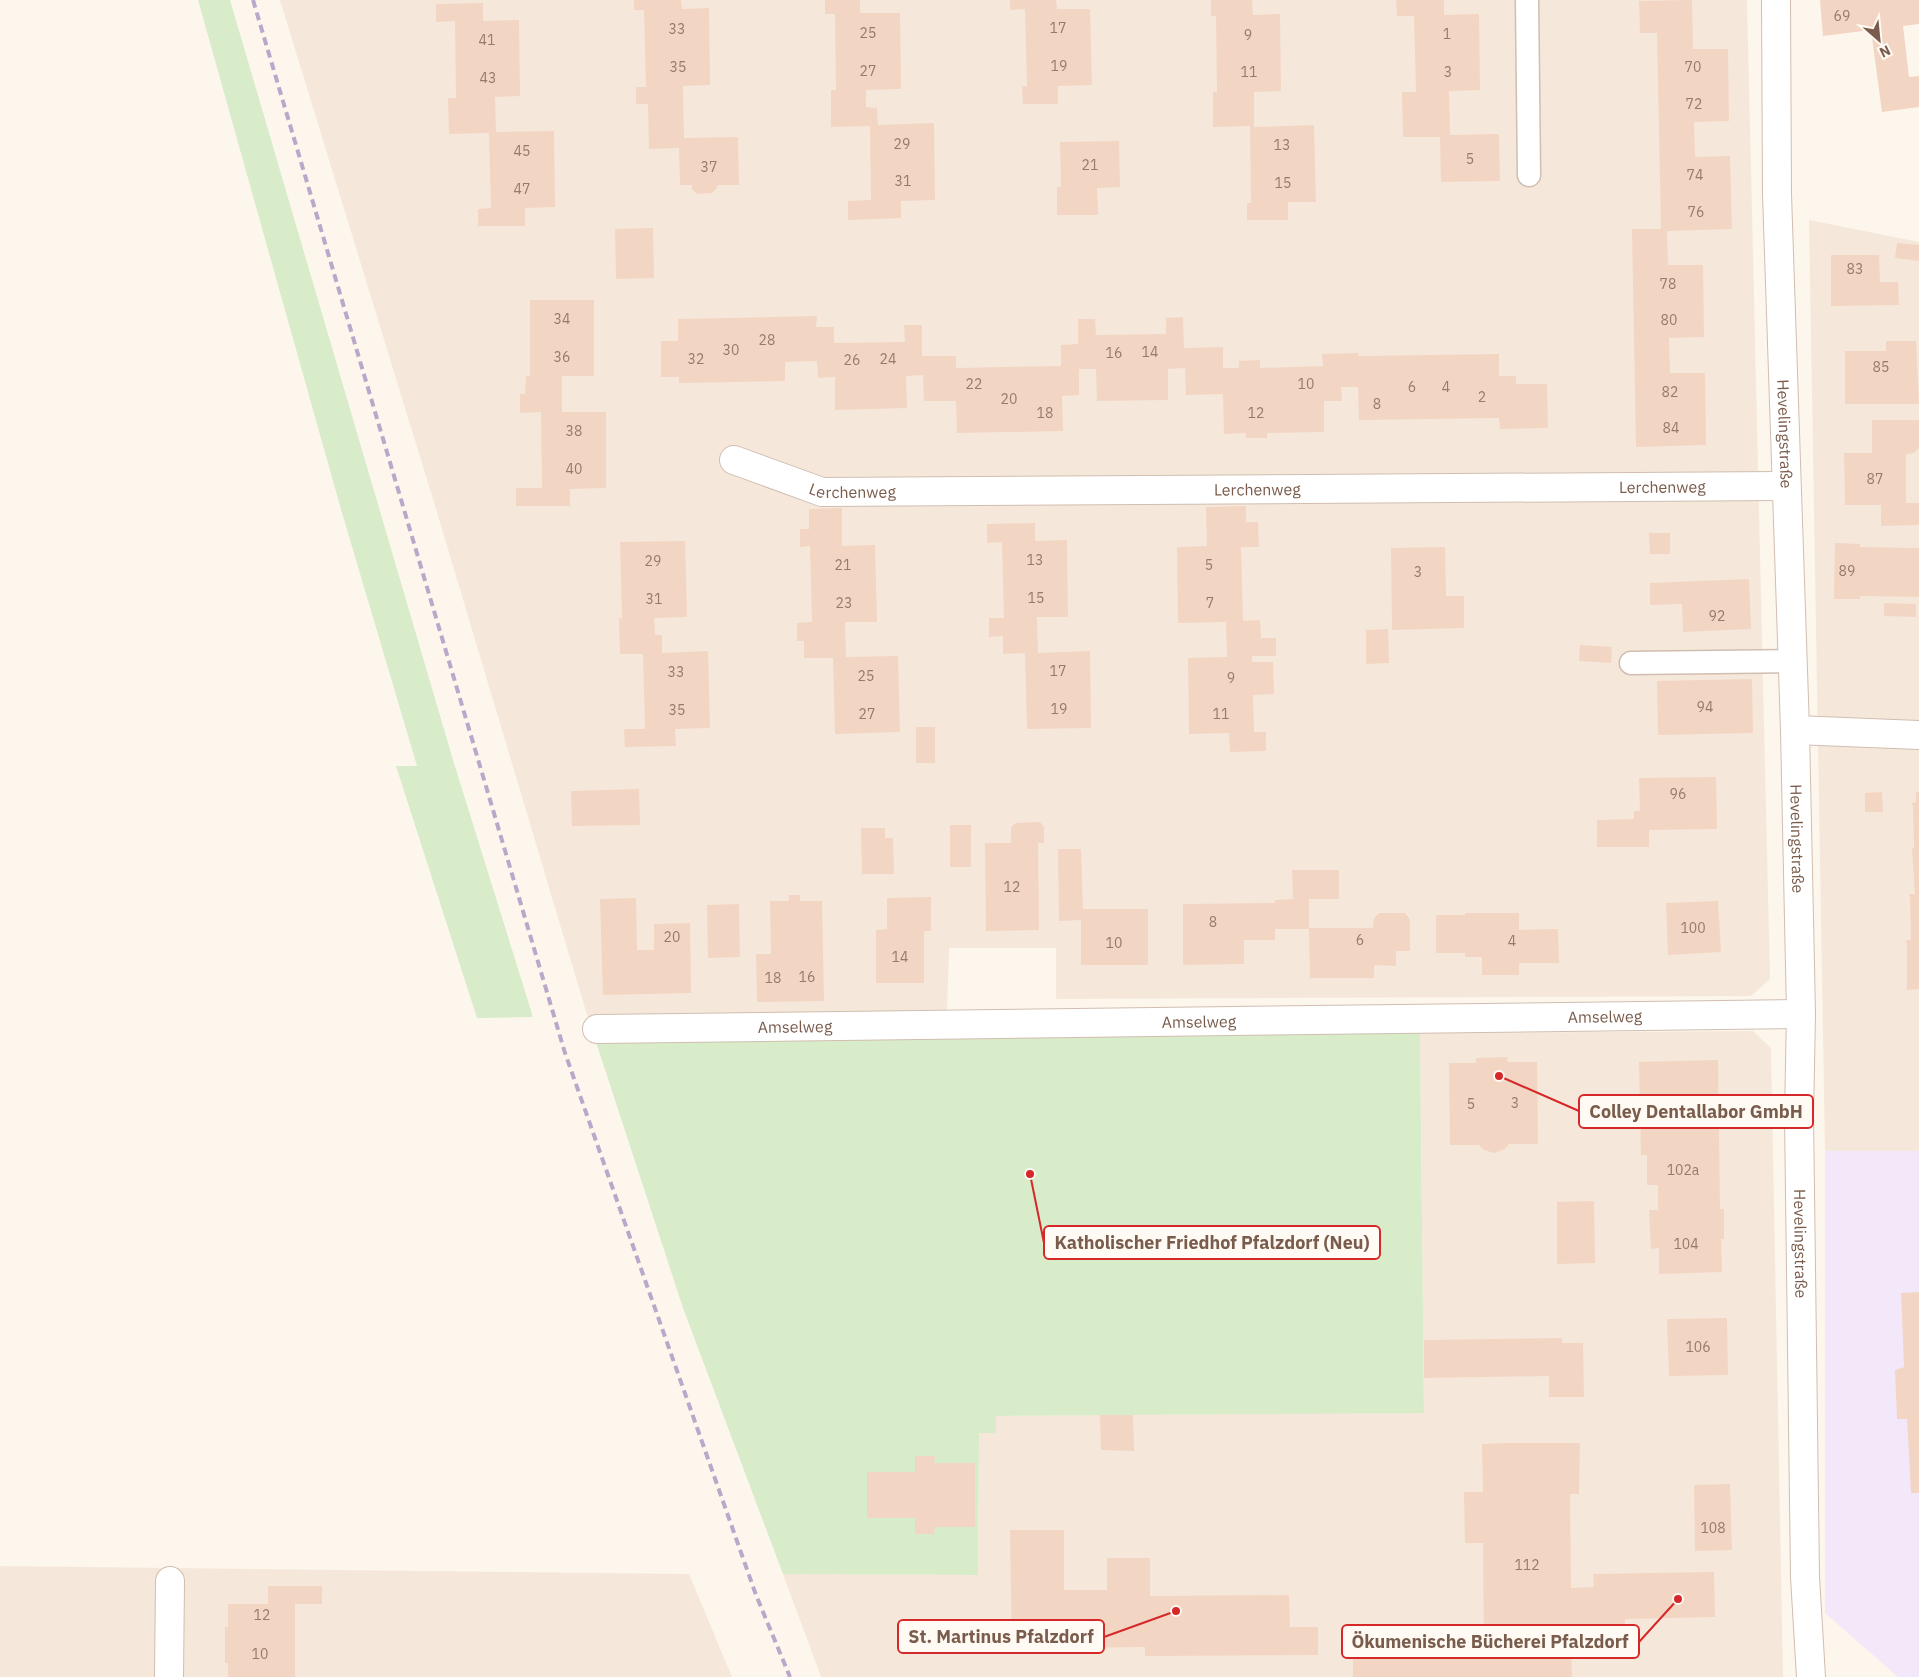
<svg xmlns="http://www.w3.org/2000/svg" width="1919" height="1677" font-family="'IBM Plex Sans',sans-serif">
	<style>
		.residential { fill: #f5e8da }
		.education { fill: #f3e8fa }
		.green { fill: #d8ecc9 }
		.building { fill: #f3d5c3 }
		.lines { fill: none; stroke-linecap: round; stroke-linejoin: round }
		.lane-casing { stroke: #d1beb0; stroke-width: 25 }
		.street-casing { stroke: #d1beb0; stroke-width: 30 }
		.lane { stroke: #fff; stroke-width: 22 }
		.street { stroke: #fff; stroke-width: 28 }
		.rail { stroke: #b9a8c9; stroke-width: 4; stroke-dasharray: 8 5; stroke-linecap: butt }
		.labels { text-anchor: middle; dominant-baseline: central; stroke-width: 4; stroke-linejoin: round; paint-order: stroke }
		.number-label { font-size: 14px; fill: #987a6a }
		.street-label { font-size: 16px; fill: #7a5c4d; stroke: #fffaf3 }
		.leader { fill: none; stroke: #d62828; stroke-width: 2 }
		.callout-dot { fill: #d62828; stroke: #fffaf3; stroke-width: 2 }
		.callout { fill: #fffaf3; stroke: #d62828; stroke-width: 2 }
		.callout-label { font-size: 18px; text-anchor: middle; font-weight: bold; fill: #7a5c4d }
	</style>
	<rect width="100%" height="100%" fill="#fdf6ec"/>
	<!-- residential -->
	<path class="residential" d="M280 0H1747L1770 979 1751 996 1056 999V948H949L947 1015 588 1018 436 509Z
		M1809 220 1919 242V1151H1825Z
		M1753 1031 1771 1048 1783 1677H821L783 1574 978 1575 979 1433 996 1416 1424 1412 1420 1033Z
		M0 1566 689 1574 732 1677H0Z"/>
	<!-- education -->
	<path class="education" d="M1825 1151H1919V1677H1898L1825 1613Z"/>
	<!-- green -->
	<path class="green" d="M198 0H230L453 760 533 1017 477 1018 396 766H417L340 506Z
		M1420 1033 1424 1413 996 1416V1433H979L978 1575 783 1574 683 1308 595 1039Z"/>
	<!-- building -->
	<path class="building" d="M634 0H681L682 9 709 8 710 85 683 86 684 138 738 137 739 185H717V188L712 193 697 194 692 189V185H680L679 148 649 149 648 104H636V87H646L644 10H634Z
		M825 0H860V13H900L901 89 866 90V107L877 108 878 125 934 123 935 200 901 201V218L848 220V201L871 200 870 126 831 127V90H836L835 14H825Z
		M1010 0H1056L1057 9H1090L1092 85 1058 86V104H1023L1022 86H1027L1025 9 1010 10Z
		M1211 0H1252L1253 15 1280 14 1281 91 1254 92V127L1314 125 1316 202H1288V220H1247V203H1251L1250 126 1213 127V92H1217L1216 16H1211Z
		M1396 0H1444V15L1479 14 1480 90 1449 91 1450 135 1499 134 1500 181 1441 182 1440 137H1403L1402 92H1416L1414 16H1397Z
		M1692 0 1693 49H1728L1729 121 1694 122 1695 157 1730 156 1732 229 1667 231 1668 265H1703L1704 337 1669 338 1670 373H1705L1706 445 1636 447 1632 229H1661L1657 33H1640L1639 1Z
		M1820 0H1919V24L1903 26 1909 77 1919 76V107L1882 112 1871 30 1823 36Z
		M483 3V21L519 20 520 96 495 97 496 132 554 131 555 207 525 208V226H478V209L491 208 489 133 449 134 448 98H456L455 21 436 22V4Z
		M1119 141 1120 187 1097 188 1098 215H1057V187H1061L1060 142Z
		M653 228 654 278 616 279 615 229Z
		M1897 243 1919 245V261L1895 258Z
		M1831 255H1879L1880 282H1898L1899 305 1831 306Z
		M530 300H594V376H562V412H606V488L570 489V506H516V488H542L541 412 520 413V394H525L526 376H530Z
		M817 316 816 327H834V343L905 342 904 325H922V356H956V368L1061 366V345L1078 344V319H1095L1096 335 1166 334V318L1183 317 1184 348 1223 347V368H1239V361L1260 360V368L1323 366 1322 354 1358 353 1359 356 1499 354V376H1516V384H1547L1548 428 1500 429 1499 418 1359 420 1358 387H1341L1342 401H1324V432L1267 433V438H1246V433L1224 434 1223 394 1186 395 1185 368 1168 369V400L1097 401 1096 369H1079V395L1062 396 1063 431 957 433 956 401H924L923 375 906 376 907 408 835 410V377L818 378 817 361 785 362V381L679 383V377H661V341H678V319Z
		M1886 341H1916L1919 404H1845V351H1886Z
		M1872 420H1919V448L1914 453 1906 454V503H1919V525L1881 526V505H1845L1844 453H1872Z
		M1246 506V522H1258L1259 547H1241L1243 621 1260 620 1261 638H1276V656H1252V662H1273L1274 694 1253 695 1254 732H1266V751L1230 752 1229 733 1189 734 1188 658 1227 657 1226 622 1178 623 1177 547 1207 546 1206 507Z
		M842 508V546L875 545 877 622H845L846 657 898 656 900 732 835 734 833 658H804V641H797V623L812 622 810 546 800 547V529H809V509Z
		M1035 523V541L1067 540 1068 617H1037L1038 653 1090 651 1091 728 1027 729 1025 653 1003 654V636L989 637V618H1004L1002 542 987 543V524Z
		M1649 533H1670V554H1650Z
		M685 541 687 617 654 618 655 635H662V653L708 651 710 728 675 729 676 746 625 747 624 729H645L643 654H620L619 618H622L620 542Z
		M1835 543 1860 544V547L1919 548V597L1860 596V599H1834Z
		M1445 547 1446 596H1464V628L1392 630 1391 548Z
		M1749 579 1751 629 1683 632 1682 604 1650 605V583Z
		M1884 603 1916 604V617L1884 616Z
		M1388 629 1389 663 1366 664V630Z
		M1580 645 1612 647 1611 663 1579 661Z
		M1752 679 1753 733 1658 735 1657 681Z
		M916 727H935V763H916Z
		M1716 777 1717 829 1649 830V847H1597V820L1634 819V811H1640L1639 778Z
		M639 789 640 825 572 826 571 791Z
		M1882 792 1883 812H1865V793Z
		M1916 792H1919V989L1906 990 1907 987V943H1905L1907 940H1911L1910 896 1909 897V894H1915L1912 849 1914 847 1913 805H1911L1912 803 1916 802Z
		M1040 822 1044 827V843H1038L1039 930 986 931 985 843H1011V827L1016 823Z
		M950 825H971V867H950Z
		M861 828H885V838H893L894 874H862Z
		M1058 849H1081L1083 909H1148V965H1081V920L1059 921Z
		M1292 870H1339V899H1309V928H1373L1374 918 1379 913H1405L1409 918 1410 922V951H1396V966L1374 965V978H1310L1309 929H1275V940H1244V964L1183 965V904L1275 903V900L1293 899Z
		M789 895H800V901H822L824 1001 757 1002 756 954H771L770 901H789Z
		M931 897V931H924V983H876V930L887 929V898Z
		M636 898 637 950H654V924L690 923 691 993 603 995 600 899Z
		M1718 901 1721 952 1668 955 1666 903Z
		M739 904 740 957 708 958 707 905Z
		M1465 913H1519V930L1558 929 1559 963H1519V975H1482V957H1465V953H1436V915H1465Z
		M1508 1057 1507 1062H1537L1538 1144H1509L1505 1149 1494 1153 1484 1150 1479 1145H1450L1449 1063H1476V1058Z
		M1718 1060 1720 1209H1724V1239H1721L1722 1272 1659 1274V1248L1651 1249 1649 1210H1658V1185H1647V1155H1641L1639 1062Z
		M1594 1201 1595 1263 1557 1264V1202Z
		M1919 1292V1493H1911L1907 1419H1897L1895 1370 1904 1367 1901 1293Z
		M1727 1318 1728 1375 1669 1376 1667 1319Z
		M1562 1338V1343H1583L1584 1397H1549V1376L1424 1378V1340Z
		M1100 1415H1133L1134 1451 1101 1450Z
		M1504 1443H1580L1579 1494H1570L1571 1588 1594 1587 1593 1574 1714 1572 1715 1617 1625 1619V1626L1595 1627V1625H1583L1584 1649 1571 1650 1572 1677H1353V1648L1401 1647V1629H1450L1451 1647H1484L1483 1543H1465L1464 1492H1483L1482 1444Z
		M915 1456H935L934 1463H975V1527H935L934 1534H915V1518H867V1472H915Z
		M1730 1484 1732 1550 1695 1551 1694 1485Z
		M1010 1530H1064V1590H1107V1558H1150V1596L1289 1595 1290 1627H1318V1655L1145 1656V1647L1066 1648V1653H1012Z
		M268 1586H322V1604H295V1677H228V1663H225V1627H228V1604H268Z"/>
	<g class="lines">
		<!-- lane casing -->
		<g class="lane-casing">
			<path id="lane" d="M1527 0 1529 175
				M1631 663 1792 661"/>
		</g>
		<!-- street casing -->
		<g class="street-casing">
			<g id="street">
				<path id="s1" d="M1776 0 1777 194 1795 730 1801 1014 1799 1116 1805 1577 1811 1677"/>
				<path id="s2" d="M734 460 822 492 1786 486"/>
				<path d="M1795 730 1919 735"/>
				<path id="s3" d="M597 1029 1801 1014"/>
				<path d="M169 1677 170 1581"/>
			</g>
		</g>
		<!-- lane -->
		<use href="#lane" class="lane"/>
		<!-- street -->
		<use href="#street" class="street"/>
		<!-- rail -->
		<path class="rail" d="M253 0 565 1053 756 1595 790 1677"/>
	</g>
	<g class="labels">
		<!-- number labels -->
		<g class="number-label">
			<text x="1842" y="16">69</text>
			<text x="1058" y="28">17</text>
			<text x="677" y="29">33</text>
			<text x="868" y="33">25</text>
			<text x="1447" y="34">1</text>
			<text x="1248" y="35">9</text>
			<text x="487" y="40">41</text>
			<text x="1059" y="66">19</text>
			<text x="678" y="67">35</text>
			<text x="1693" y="67">70</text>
			<text x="868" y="71">27</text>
			<text x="1249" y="72">11</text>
			<text x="1448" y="72">3</text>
			<text x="488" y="78">43</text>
			<text x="1694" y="104">72</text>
			<text x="902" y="144">29</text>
			<text x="1282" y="145">13</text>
			<text x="522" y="151">45</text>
			<text x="1470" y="159">5</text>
			<text x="1090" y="165">21</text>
			<text x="709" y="167">37</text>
			<text x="1695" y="175">74</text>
			<text x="903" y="181">31</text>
			<text x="1283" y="183">15</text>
			<text x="522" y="189">47</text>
			<text x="1696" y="212">76</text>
			<text x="1855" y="269">83</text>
			<text x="1668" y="284">78</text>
			<text x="562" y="319">34</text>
			<text x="1669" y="320">80</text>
			<text x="767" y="340">28</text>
			<text x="731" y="350">30</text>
			<text x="1150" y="352">14</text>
			<text x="1114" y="353">16</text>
			<text x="562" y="357">36</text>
			<text x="696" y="359">32</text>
			<text x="888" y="359">24</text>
			<text x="852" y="360">26</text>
			<text x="1881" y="367">85</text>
			<text x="974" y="384">22</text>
			<text x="1306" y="384">10</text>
			<text x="1412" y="387">6</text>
			<text x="1446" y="387">4</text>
			<text x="1670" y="392">82</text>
			<text x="1482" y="397">2</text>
			<text x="1009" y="399">20</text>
			<text x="1377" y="404">8</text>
			<text x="1045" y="413">18</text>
			<text x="1256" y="413">12</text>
			<text x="1671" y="428">84</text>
			<text x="574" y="431">38</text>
			<text x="574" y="469">40</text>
			<text x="1875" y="479">87</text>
			<text x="1035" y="560">13</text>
			<text x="653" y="561">29</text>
			<text x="843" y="565">21</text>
			<text x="1209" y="565">5</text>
			<text x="1847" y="571">89</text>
			<text x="1418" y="572">3</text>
			<text x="1036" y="598">15</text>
			<text x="654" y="599">31</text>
			<text x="844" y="603">23</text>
			<text x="1210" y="603">7</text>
			<text x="1717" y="616">92</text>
			<text x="1058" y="671">17</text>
			<text x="676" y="672">33</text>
			<text x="866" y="676">25</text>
			<text x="1231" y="678">9</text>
			<text x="1705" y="707">94</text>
			<text x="1059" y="709">19</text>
			<text x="677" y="710">35</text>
			<text x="867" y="714">27</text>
			<text x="1221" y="714">11</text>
			<text x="1678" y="794">96</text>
			<text x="1012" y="887">12</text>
			<text x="1213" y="922">8</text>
			<text x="1693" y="928">100</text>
			<text x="672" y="937">20</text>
			<text x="1360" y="940">6</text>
			<text x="1512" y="941">4</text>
			<text x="1114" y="943">10</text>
			<text x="900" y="957">14</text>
			<text x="807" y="977">16</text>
			<text x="773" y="978">18</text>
			<text x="1515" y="1103">3</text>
			<text x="1471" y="1104">5</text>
			<text x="1683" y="1170">102a</text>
			<text x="1686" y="1244">104</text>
			<text x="1698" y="1347">106</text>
			<text x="1713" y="1528">108</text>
			<text x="1527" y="1565">112</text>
			<text x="262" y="1615">12</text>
			<text x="260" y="1654">10</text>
		</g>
		<!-- street labels -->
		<g class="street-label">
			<text stroke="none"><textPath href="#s1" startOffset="434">Hevelingstraße</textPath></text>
			<text stroke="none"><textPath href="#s2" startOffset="934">Lerchenweg</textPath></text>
			<text stroke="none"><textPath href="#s2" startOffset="124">Lerchenweg</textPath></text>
			<text stroke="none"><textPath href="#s2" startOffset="529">Lerchenweg</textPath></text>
			<text stroke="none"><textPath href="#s1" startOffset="839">Hevelingstraße</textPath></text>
			<text stroke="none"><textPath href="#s3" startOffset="1008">Amselweg</textPath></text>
			<text stroke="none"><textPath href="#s3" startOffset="602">Amselweg</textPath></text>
			<text stroke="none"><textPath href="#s3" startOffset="198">Amselweg</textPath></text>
			<text stroke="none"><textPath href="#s1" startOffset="1244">Hevelingstraße</textPath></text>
		</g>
	</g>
	<!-- callouts -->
	<path class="leader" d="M1499 1076L1579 1111M1030 1174L1044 1243M1176 1611L1104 1637M1678 1599L1639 1642"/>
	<g class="callout-dot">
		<circle cx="1499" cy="1076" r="5"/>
		<circle cx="1030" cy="1174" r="5"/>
		<circle cx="1176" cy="1611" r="5"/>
		<circle cx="1678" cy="1599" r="5"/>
	</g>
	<g class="callout">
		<rect x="1579" y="1095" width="234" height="33" rx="5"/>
		<rect x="1044" y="1226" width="336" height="33" rx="5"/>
		<rect x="898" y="1620" width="206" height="33" rx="5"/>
		<rect x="1342" y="1625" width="297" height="33" rx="5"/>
	</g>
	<g class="callout-label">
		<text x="1696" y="1118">Colley Dentallabor GmbH</text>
		<text x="1212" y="1249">Katholischer Friedhof Pfalzdorf (Neu)</text>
		<text x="1001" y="1643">St. Martinus Pfalzdorf</text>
		<text x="1490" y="1648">Ökumenische Bücherei Pfalzdorf</text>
	</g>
	<!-- north arrow -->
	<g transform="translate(1879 40) rotate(153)" stroke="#fffaf3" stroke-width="4" paint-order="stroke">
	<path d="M0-4L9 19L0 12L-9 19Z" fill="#7a5c4d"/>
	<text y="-8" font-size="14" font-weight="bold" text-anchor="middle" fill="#7a5c4d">N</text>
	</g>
</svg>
